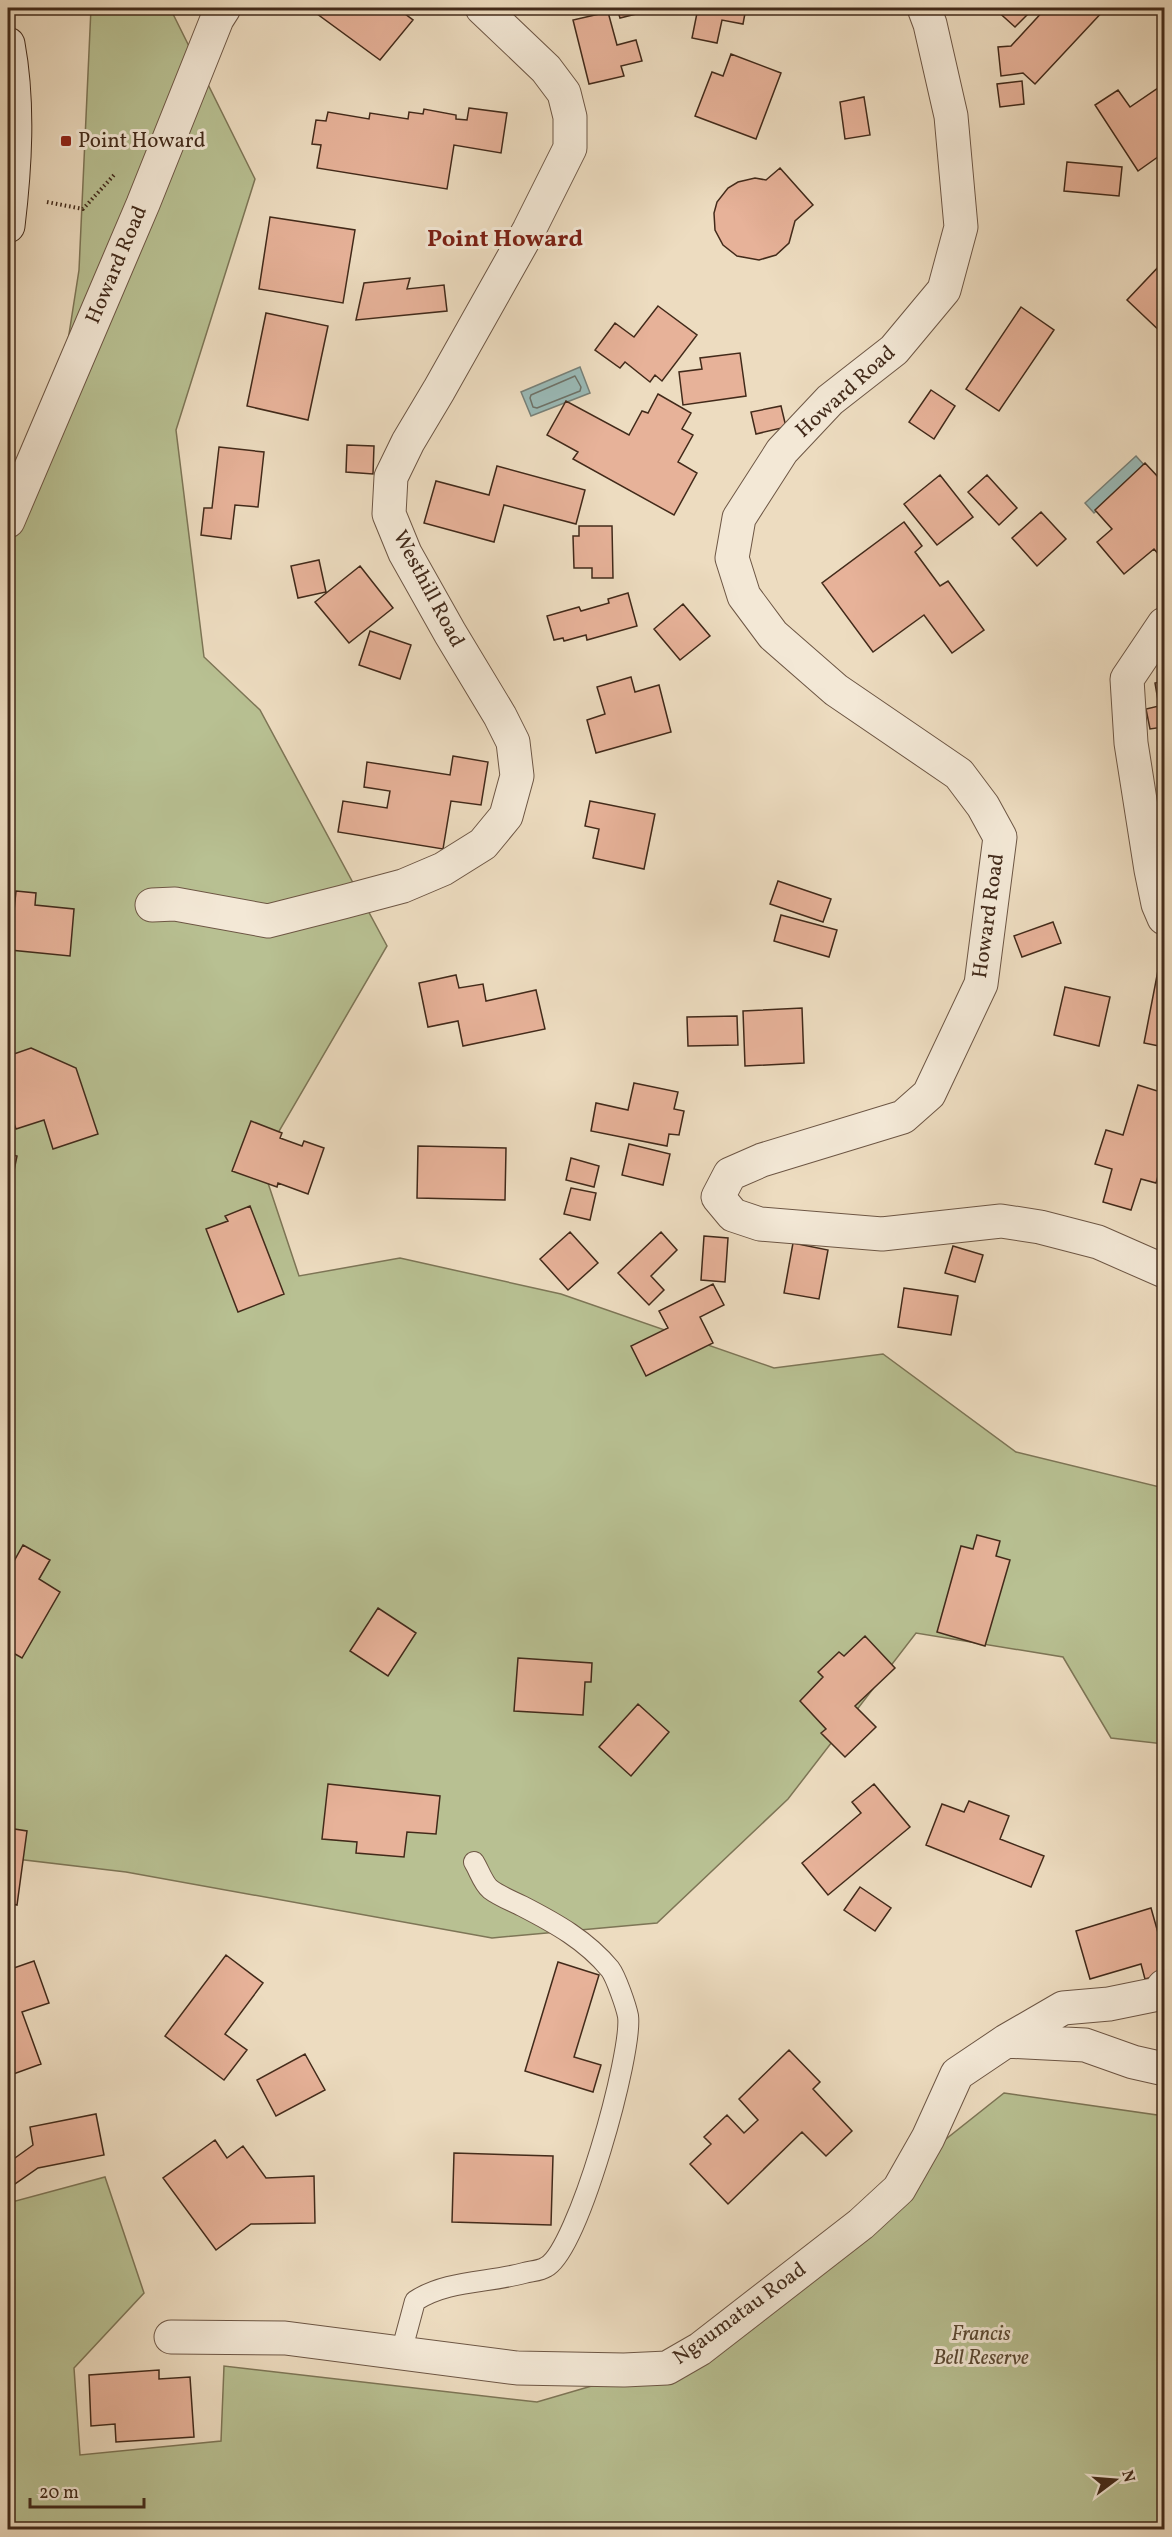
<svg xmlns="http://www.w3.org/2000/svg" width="1172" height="2537" font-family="Vollkorn,serif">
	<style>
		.green { fill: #b8c092; stroke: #7d7556; stroke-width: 1.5 }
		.water { fill: #9abab7; stroke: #778078; stroke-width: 1.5 }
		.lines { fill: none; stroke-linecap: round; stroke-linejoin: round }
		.shore { stroke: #6e7268; stroke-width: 1.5 }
		.building { fill: #e7b299; stroke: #422a1a; stroke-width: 1.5 }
		.lane-casing { stroke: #6d5644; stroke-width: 22 }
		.street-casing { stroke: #6d5644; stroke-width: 35 }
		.secondary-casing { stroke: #422a1a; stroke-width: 35 }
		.path { stroke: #422a1a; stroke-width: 4; stroke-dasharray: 1.5 3; stroke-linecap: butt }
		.lane { stroke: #f3e8d6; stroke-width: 20 }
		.street { stroke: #f3e8d6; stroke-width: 33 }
		.secondary { stroke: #f3e8d6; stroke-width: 33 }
		.poi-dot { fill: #8f2418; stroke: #f3e8d6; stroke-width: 2 }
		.labels { text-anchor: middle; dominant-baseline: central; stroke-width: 6; stroke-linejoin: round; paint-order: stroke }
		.poi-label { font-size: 21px; fill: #422a1a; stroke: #f3e8d6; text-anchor: start }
		.street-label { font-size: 21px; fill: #422a1a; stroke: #f3e8d6 }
		.park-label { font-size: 21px; font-style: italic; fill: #5a4832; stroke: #f3e8d6 }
		.quarter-label { font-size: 24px; font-weight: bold; fill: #7a1f14; stroke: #f3e8d6 }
	</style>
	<rect width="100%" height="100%" fill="#eddcc0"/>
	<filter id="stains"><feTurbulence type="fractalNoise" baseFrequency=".00333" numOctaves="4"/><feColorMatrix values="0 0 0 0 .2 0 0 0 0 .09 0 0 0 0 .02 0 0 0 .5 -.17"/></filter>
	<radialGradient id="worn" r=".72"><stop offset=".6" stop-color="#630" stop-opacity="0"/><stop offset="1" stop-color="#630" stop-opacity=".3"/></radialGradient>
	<!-- green -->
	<path class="green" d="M91 8H170L255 179 176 430 204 657 260 710 387 946 261 1162 299 1276 400 1258 561 1294 774 1368 883 1354 1016 1452 1164 1488V1744L1111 1738 1063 1657 916 1633 788 1799 657 1923 492 1938 126 1872 8 1858V552L59 398 79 270Z
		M1004 2093 1164 2116V2529L8 2530V2203L105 2177 144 2293 74 2368 80 2455 221 2441 224 2366 537 2402 660 2366Z"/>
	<!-- water -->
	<path class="water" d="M580 367 590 393 531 416 521 392Z
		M1136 456 1145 466 1094 513 1085 503Z"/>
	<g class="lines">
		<!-- shore -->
		<path class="shore" d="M575 376 581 387 580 391 537 408 533 407 530 398 531 395Z"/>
	</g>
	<!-- building -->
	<path class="building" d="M309 8H397L413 20 380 60Z
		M617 8H651L652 10 620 18Z
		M698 8H746L743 24 722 20 717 43 692 38Z
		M994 8H1034L1015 27Z
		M1046 8H1106L1035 84 1023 73 1001 76 998 47 1011 46Z
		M608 12 617 45 636 40 642 61 621 66 624 76 589 84 573 20Z
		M731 54 781 73 756 139 695 116 712 72 723 76Z
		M1022 81 1024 104 1000 107 997 84Z
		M1164 84V158L1162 154 1138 171 1095 105 1118 90 1130 107Z
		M864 97 870 135 845 139 840 102Z
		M469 108 507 113 501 153 454 145 447 189 317 168 321 145 312 144 316 120 326 121 328 112 369 119 370 113 408 119 409 112 423 114 424 109 456 115V119L467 120Z
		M1067 162 1122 167 1119 196 1064 191Z
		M780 168 813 205 795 221 789 243 776 255 759 260 737 256 723 245 715 230 714 213 717 202 728 188 738 182 755 178 766 180Z
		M270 217 355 230 343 303 259 289Z
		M1164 261V335L1127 300Z
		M410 278 407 289 444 285 447 311 356 320 364 283Z
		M658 306 697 335 662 381 655 375 650 382 625 362 620 368 595 350 615 323 634 337Z
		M1021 307 1054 330 999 411 966 389Z
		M266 313 328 326 308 420 247 406Z
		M740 353 746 396 683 405 679 372 702 369 700 358Z
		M931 390 955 406 934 439 909 422Z
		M658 394 691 413 682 429 693 435 678 462 697 473 674 515 573 459 578 452 547 435 566 401 629 435 642 411 648 413Z
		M781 406 786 427 756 434 751 412Z
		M347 445 374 446 373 474 346 472Z
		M219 447 264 452 258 507 235 505 231 539 201 535 204 508H212Z
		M1145 463 1160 479V470H1164V561L1154 549 1124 574 1097 542 1112 529 1095 510Z
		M497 466 585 490 576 524 504 505 494 542 424 523 436 481 489 495Z
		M940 475 973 517 937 545 904 504Z
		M987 475 1017 508 999 525 968 492Z
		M1041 512 1066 539 1037 566 1012 538Z
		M904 522 922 546 915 552 940 586 948 581 984 630 952 653 924 615 873 652 822 583Z
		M579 526H612L613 578H592V568H574L573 536H579Z
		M319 560 326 592 298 598 291 566Z
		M360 566 393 608 349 643 315 602Z
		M628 593 637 626 587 640 586 635 564 641 563 638 554 640 547 616 579 607 581 611 609 603 608 599Z
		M683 604 710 636 680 660 654 629Z
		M370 631 411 645 400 679 359 665Z
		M631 677 635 692 659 685 671 732 596 753 587 720 605 714 597 687Z
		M1164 681V736L1163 727 1150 729 1146 709 1159 706 1155 683Z
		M453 756 488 762 481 805 451 801 443 849 338 832 343 801 387 808 390 791 364 787 367 762 450 775Z
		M590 801 655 814 644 869 593 858 599 829 585 826Z
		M778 881 831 899 823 922 770 904Z
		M16 891 36 893 35 905 74 909 70 956 10 950Z
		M781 915 837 930 829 957 774 941Z
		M1053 922 1061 943 1022 957 1014 936Z
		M1160 960 1164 961V1047L1144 1043Z
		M456 975 459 988 483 984 486 1001 536 990 545 1029 463 1046 458 1021 428 1027 419 983Z
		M1065 987 1110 997 1099 1046 1054 1035Z
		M802 1008 804 1063 745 1066 743 1011Z
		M737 1016 738 1045 688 1046 687 1017Z
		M31 1048 76 1068 98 1134 53 1149 44 1120 16 1129 8 1106V1078L11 1077 8 1067V1056Z
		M634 1083 678 1092 674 1109 684 1111 679 1135 669 1134 667 1146 591 1131 596 1103 628 1110Z
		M1138 1085 1164 1093V1156L1156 1183 1141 1179 1131 1210 1103 1202 1112 1169 1095 1164 1106 1130 1123 1135Z
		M251 1121 282 1133 280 1138 302 1146 304 1141 324 1148 308 1194 278 1183 277 1187 232 1171Z
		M629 1144 670 1154 663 1185 622 1175Z
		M418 1146 506 1148 505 1200 417 1198Z
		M8 1154 17 1156 8 1199Z
		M571 1158 599 1166 594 1187 566 1180Z
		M571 1188 596 1193 590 1220 564 1214Z
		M250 1206 284 1294 238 1312 206 1229 228 1221 225 1216Z
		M570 1232 598 1263 568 1290 540 1259Z
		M661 1232 677 1250 651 1276 664 1290 649 1305 618 1273Z
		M704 1236 728 1238 725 1282 701 1280Z
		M793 1243 828 1250 819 1299 784 1293Z
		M953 1246 983 1255 975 1282 945 1273Z
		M713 1284 724 1305 700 1317 713 1343 646 1376 631 1346 668 1328 659 1311Z
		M904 1288 958 1296 951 1335 898 1327Z
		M977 1535 1000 1541 996 1556 1010 1560 985 1646 937 1632 961 1546 973 1549Z
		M23 1545 50 1560 39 1579 60 1592 22 1658 8 1650V1572Z
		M378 1608 416 1633 388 1676 350 1651Z
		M865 1636 895 1668 855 1706 876 1727 845 1757 821 1733 826 1729 800 1701 823 1677 818 1672 839 1652 844 1656Z
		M518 1658 592 1663 591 1682H585L583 1715 514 1711Z
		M638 1704 669 1732 631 1776 599 1747Z
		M328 1784 440 1796 436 1834 407 1832 404 1857 356 1853 357 1842 322 1839Z
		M874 1784 910 1827 828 1895 802 1863 861 1813 852 1802Z
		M969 1801 1009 1816 1000 1839 1044 1856 1031 1887 926 1845 942 1804 964 1812Z
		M8 1828 27 1831 17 1905 8 1903Z
		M860 1887 891 1908 875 1931 844 1910Z
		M1151 1908 1164 1954V1974L1145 1979 1141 1964 1090 1979 1076 1931Z
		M226 1955 263 1983 225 2034 247 2050 224 2080 165 2036Z
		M34 1961 49 2003 22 2012 41 2064 8 2076V1970Z
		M558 1962 599 1975 574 2057 601 2065 593 2092 525 2071Z
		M789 2050 820 2082 813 2089 852 2131 826 2156 802 2132 728 2204 690 2164 711 2144 704 2137 727 2115 744 2133 758 2120 739 2099Z
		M305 2054 325 2090 276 2116 257 2080Z
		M96 2114 104 2155 38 2168 9 2188 8 2163 33 2145 30 2127Z
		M215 2140 227 2158 243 2146 266 2178 314 2176 315 2223 251 2224 216 2250 163 2178Z
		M454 2153 553 2156 551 2225 452 2222Z
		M159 2370V2379L190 2377 194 2437 116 2442 115 2424 91 2426 89 2375Z"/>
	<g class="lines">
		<!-- lane casing -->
		<g class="lane-casing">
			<path id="lane" d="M401 2353 415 2301C447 2280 488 2283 524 2273 531 2271 540 2271 546 2267 578 2251 633 2052 628 2016 626 2006 616 1977 610 1969 586 1940 555 1923 522 1906 512 1901 499 1896 490 1889 483 1883 479 1870 474 1862"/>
		</g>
		<!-- street casing -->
		<g class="street-casing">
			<path id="street" d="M924 8 930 24 951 116 961 227 944 290 894 350 830 400 782 451 739 518 732 558 744 596 773 635 836 690 959 774 983 806 1000 837 981 984 929 1094 903 1117 762 1160 730 1174 718 1197 733 1215 760 1224 882 1234 1001 1221 1040 1227 1098 1242 1164 1271
				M8 521 143 204 217 19 224 8
				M1164 624 1127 679 1131 743 1151 870 1158 904 1164 918
				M152 905 175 904 268 921 343 902 403 886 443 869 483 844 506 816 517 776 513 742 500 716 450 633 405 553 389 514 391 477 408 442 439 390 529 230 570 148V117L564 93 546 69 482 8
				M1006 2041 1063 2008 1109 2004 1158 1994 1164 1986
				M171 2337 285 2338 517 2368 624 2370 667 2368 700 2349 861 2224 899 2189 928 2138 957 2074 1006 2041 1085 2045 1133 2062 1164 2069"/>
		</g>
		<!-- secondary casing -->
		<g class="secondary-casing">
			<path id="secondary" d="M8 44C19 104 15 167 8 226"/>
		</g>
		<!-- path -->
		<path class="path" d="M47 202 83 209 114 175"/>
		<!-- lane -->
		<use href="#lane" class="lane"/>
		<!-- street -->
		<use href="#street" class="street"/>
		<!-- secondary -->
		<use href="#secondary" class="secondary"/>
	</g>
	<!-- markers -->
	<rect class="poi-dot" x="60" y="135" width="12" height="12" rx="3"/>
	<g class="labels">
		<!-- poi labels -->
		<g class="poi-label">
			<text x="78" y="141">Point Howard</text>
		</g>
		<!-- street labels -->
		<g class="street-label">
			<text transform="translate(117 265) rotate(-67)">Howard Road</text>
			<text transform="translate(846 392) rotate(-42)">Howard Road</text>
			<text transform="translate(428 589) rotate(62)">Westhill Road</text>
			<text transform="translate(989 916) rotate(-82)">Howard Road</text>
			<text transform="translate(740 2314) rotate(-36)">Ngaumatau Road</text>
		</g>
		<!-- park labels -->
		<g class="park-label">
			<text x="981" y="2334">Francis<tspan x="981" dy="24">Bell Reserve</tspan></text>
		</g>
		<!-- quarter labels -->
		<g class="quarter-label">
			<text x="505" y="240">Point Howard</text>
		</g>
	</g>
	<!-- margin -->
	<rect width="1172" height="2537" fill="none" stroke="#eddcc0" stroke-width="30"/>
	<rect x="9" y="9" width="1154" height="2519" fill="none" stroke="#422a1a" stroke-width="3"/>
	<rect x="15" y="15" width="1142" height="2507" fill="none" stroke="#422a1a" stroke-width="1.5"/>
	<!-- north arrow -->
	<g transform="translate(1115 2480) rotate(74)" stroke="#f3e8d6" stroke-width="4.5" paint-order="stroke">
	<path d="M0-4.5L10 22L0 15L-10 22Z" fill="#422a1a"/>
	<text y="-9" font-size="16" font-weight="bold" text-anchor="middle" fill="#422a1a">N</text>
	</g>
	<!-- scale -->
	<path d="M30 2498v9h114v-9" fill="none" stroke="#422a1a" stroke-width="3"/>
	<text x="39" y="2498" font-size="18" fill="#422a1a" stroke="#f3e8d6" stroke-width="4.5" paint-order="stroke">20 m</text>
	<rect width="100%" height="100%" filter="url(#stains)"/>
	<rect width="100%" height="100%" fill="url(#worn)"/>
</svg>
